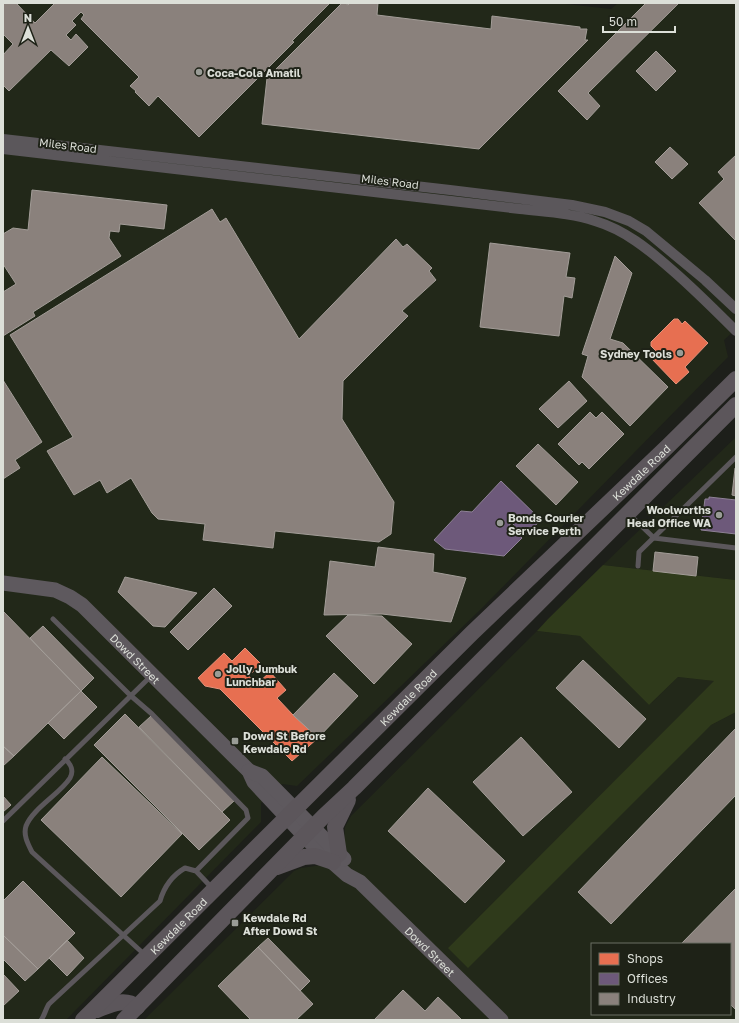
<svg xmlns="http://www.w3.org/2000/svg" width="739" height="1023" font-family="'Golos Text',sans-serif">
	<style>
		.built { fill: #222819; fill-rule: evenodd }
		.green { fill: #2f3a1b }
		.shops { fill: #e76f51; stroke: #e4917a }
		.offices { fill: #6d597a; stroke: #8e8196 }
		.industry { fill: #8a817c; stroke: #a39d98 }
		.lines { fill: none; stroke-linecap: round; stroke-linejoin: round }
		.lane { stroke: #5b575b; stroke-width: 5 }
		.street { stroke: #5b575b; stroke-width: 10 }
		.secondary { stroke: #5e595e; stroke-width: 15 }
		.primary { stroke: #5c565b; stroke-width: 16 }
		.poi-dot { fill: #999c96; stroke: #1e2217; stroke-width: 1.5 }
		.labels { text-anchor: middle; dominant-baseline: central; stroke-width: 4; stroke-linejoin: round; paint-order: stroke }
		.poi-label { font-size: 11px; font-weight: bold; fill: #dcdfd8; stroke: #1e2217; text-anchor: start }
		.street-label { font-size: 11px; fill: #dcdfd8; stroke: #1e2217 }
	</style>
	<rect width="100%" height="100%" fill="#1d1f1a"/>
	<!-- built -->
	<path class="built" d="M3 3H557L611 9 618 3H736V329L724 340 728 357 480 610 297 786 282 784 261 803V822L66 1020H3Z
		M736 437V580L603 565Z
		M537 631 580 636 649 705 678 677 715 681 448 948 711 725 736 712V1020H144L294 871 301 868 322 865 344 842 345 827 351 816ZM592 944H730V1014H592Z"/>
	<!-- green -->
	<path class="green" d="M603 565 736 580V712L711 725 468 968 448 948 714 681 678 677 649 705 580 636 537 631 548 619Z"/>
	<!-- shops -->
	<path class="shops" d="M674 319H678L682 324 685 321 708 343 685 367 689 372 676 384 650 357 656 351 651 346V342Z
		M245 648 261 664 249 676 257 684 270 672 286 690 277 698 293 715 318 738 292 761 220 689 205 686 198 678 224 653 232 661Z"/>
	<!-- offices -->
	<path class="offices" d="M501 481 541 520 524 536 512 523 509 525 522 538 504 556 445 549 434 540 461 511 472 512Z
		M709 497 736 500V497V534L701 530 705 499H709Z"/>
	<!-- industry -->
	<path class="industry" d="M3 3H16L35 23 55 3H330L292 41 294 42 199 137 158 96 149 106 135 92 136 91 130 86 139 77 81 19 84 15 81 12 72 21 76 25 66 35 71 40 76 34 88 47 69 66 51 50 9 91 3 85V55L13 44 3 34Z
		M342 3H345L348 5 350 3H378L377 15 491 29 492 16 580 27V29H587L585 40H588L479 149 262 124 267 78Z
		M646 3H679L588 93 600 106 587 120 558 91Z
		M656 51 676 71 656 91 636 71Z
		M670 147 688 164 672 179 655 162Z
		M736 155V241L699 203 724 179 718 172Z
		M32 190 167 205 164 229 120 224 119 232 110 231 109 238 121 256 33 312 35 316 3 336V292L16 284 3 264V234L13 228 28 230Z
		M212 209 220 222 226 218 299 339 396 239 403 247 407 244 432 268 429 271 436 280 402 311 408 316 343 381 342 419 394 502 391 534 379 542 275 531 273 548 203 540 205 524 158 519 152 513 131 478 107 493 100 480 74 495 47 451 73 437 10 335Z
		M490 243 570 253 566 277 575 278 572 298 564 296 559 336 480 327Z
		M615 256 632 273 610 339 623 343 668 387 630 426 582 377 588 356 582 354Z
		M3 380 42 442 15 460 20 468 3 479Z
		M569 381 587 401 558 428 539 409Z
		M590 412 596 418 602 412 624 434 589 469 582 462 579 465 558 444Z
		M538 444 578 482 556 505 516 466Z
		M735 468H736V496L732 495Z
		M378 547 434 554 433 572 466 578 451 622 382 614 324 615 330 561 375 567Z
		M655 552 698 557 696 576 653 571Z
		M125 577 197 593 165 627 153 626 118 592Z
		M214 588 232 606 188 650 170 632Z
		M3 611 81 691 14 756 3 746Z
		M348 615 382 616 412 644 374 684 326 636Z
		M43 626 94 678 81 691 30 638Z
		M583 660 646 719 619 748 556 688Z
		M334 673 358 696 318 738 293 715Z
		M81 691 97 707 64 739 48 723Z
		M125 714 230 820 199 850 94 745Z
		M151 716 235 800 222 812 139 727Z
		M736 728V795L611 924 578 892Z
		M521 737 572 792 523 836 473 782Z
		M3 746 14 756 3 766Z
		M102 757 182 834 121 897 41 820Z
		M428 788 505 861 465 903 388 831Z
		M3 796 11 805 3 812Z
		M23 881 75 933 38 969 3 935V901Z
		M736 888V1010L730 1004V944H681Z
		M3 935 38 969 25 981 3 959Z
		M268 938 310 981 300 991 258 947Z
		M67 940 84 958 67 976 49 958Z
		M258 947 313 1004 296 1020H251L218 986Z
		M3 974 19 991 3 1006Z
		M403 990 425 1011 438 997 462 1020H374Z"/>
	<g class="lines">
		<!-- lane -->
		<path class="lane" d="M630 515 654 538 736 548
			M638 566 639 552 736 457
			M53 619 130 695 152 714 246 810 248 818 196 871 213 889
			M65 759C71 764 74 771 70 778 60 794 33 808 26 826 23 835 28 844 32 852L145 955
			M3 821 151 676
			M41 1020C44 1017 46 1008 49 1004L160 901C164 887 173 875 185 868L196 871"/>
		<!-- street -->
		<path class="street" d="M3 139 450 190 572 205 605 212 629 221 646 231 705 280 736 309
			M3 149 520 209C545 212 571 213 595 221 625 230 648 249 672 270 694 289 715 310 736 331"/>
		<!-- secondary -->
		<g class="secondary">
			<path id="s1" d="M3 583 55 590 70 597 82 605 249 771 254 782 312 844 347 875 360 882 501 1020"/>
			<path d="M249 771 262 776 344 859"/>
		</g>
		<!-- primary -->
		<g class="primary">
			<path d="M339 854 335 827 348 800"/>
			<path d="M277 867 304 857 315 856 333 862"/>
			<path d="M97 1010C110 1005 124 997 137 1007"/>
			<path id="s2" d="M83 1020 472 633 668 446 736 379"/>
			<path d="M124 1020 324 816 354 788 736 405"/>
		</g>
	</g>
	<!-- markers -->
	<g class="poi-dot">
		<circle cx="199" cy="72" r="4"/>
		<circle cx="680" cy="353" r="4"/>
		<circle cx="719" cy="515" r="4"/>
		<circle cx="500" cy="523" r="4"/>
		<circle cx="218" cy="674" r="4"/>
		<rect x="231" y="737" width="8" height="8" rx="2"/>
		<rect x="231" y="919" width="8" height="8" rx="2"/>
	</g>
	<g class="labels">
		<!-- poi labels -->
		<g class="poi-label">
			<text x="207" y="72">Coca-Cola Amatil</text>
			<text x="672" y="353" text-anchor="end">Sydney Tools</text>
			<text x="711" y="509" text-anchor="end">Woolworths<tspan x="711" dy="13">Head Office WA</tspan></text>
			<text x="508" y="517">Bonds Courier<tspan x="508" dy="13">Service Perth</tspan></text>
			<text x="226" y="668">Jolly Jumbuk<tspan x="226" dy="13">Lunchbar</tspan></text>
			<text x="243" y="735">Dowd St Before<tspan x="243" dy="13">Kewdale Rd</tspan></text>
			<text x="243" y="917">Kewdale Rd<tspan x="243" dy="13">After Dowd St</tspan></text>
		</g>
		<!-- street labels -->
		<g class="street-label">
			<text transform="translate(68 145) rotate(7)">Miles Road</text>
			<text transform="translate(390 181) rotate(7)">Miles Road</text>
			<text stroke="none"><textPath href="#s2" startOffset="782">Kewdale Road</textPath></text>
			<text stroke="none"><textPath href="#s1" startOffset="159">Dowd Street</textPath></text>
			<text stroke="none"><textPath href="#s2" startOffset="458">Kewdale Road</textPath></text>
			<text stroke="none"><textPath href="#s2" startOffset="134">Kewdale Road</textPath></text>
			<text stroke="none"><textPath href="#s1" startOffset="576">Dowd Street</textPath></text>
		</g>
	</g>
	<!-- border -->
	<rect width="739" height="1023" fill="none" stroke="#dcdfd8" stroke-width="8"/>
	<!-- legend -->
	<rect x="591" y="943" width="140" height="72" fill="#1e2217" stroke="#6a6e64"/>
	<rect x="599" y="953" width="20" height="12" fill="#e76f51" stroke="#6a6e64"/>
	<text x="627" y="963" font-size="12" fill="#dcdfd8">Shops</text>
	<rect x="599" y="973" width="20" height="12" fill="#6d597a" stroke="#6a6e64"/>
	<text x="627" y="983" font-size="12" fill="#dcdfd8">Offices</text>
	<rect x="599" y="993" width="20" height="12" fill="#8a817c" stroke="#6a6e64"/>
	<text x="627" y="1003" font-size="12" fill="#dcdfd8">Industry</text>
	<!-- north arrow -->
	<g transform="translate(28 28)" stroke="#1e2217" stroke-width="3" paint-order="stroke">
	<path d="M0-3L7 15L0 10L-7 15Z" fill="#dcdfd8"/>
	<text y="-6" font-size="11" font-weight="bold" text-anchor="middle" fill="#dcdfd8">N</text>
	</g>
	<!-- scale -->
	<path d="M603 26v6h72v-6" fill="none" stroke="#dcdfd8" stroke-width="2"/>
	<text x="609" y="26" font-size="12" fill="#dcdfd8" stroke="#1e2217" stroke-width="3" paint-order="stroke">50 m</text>
</svg>
